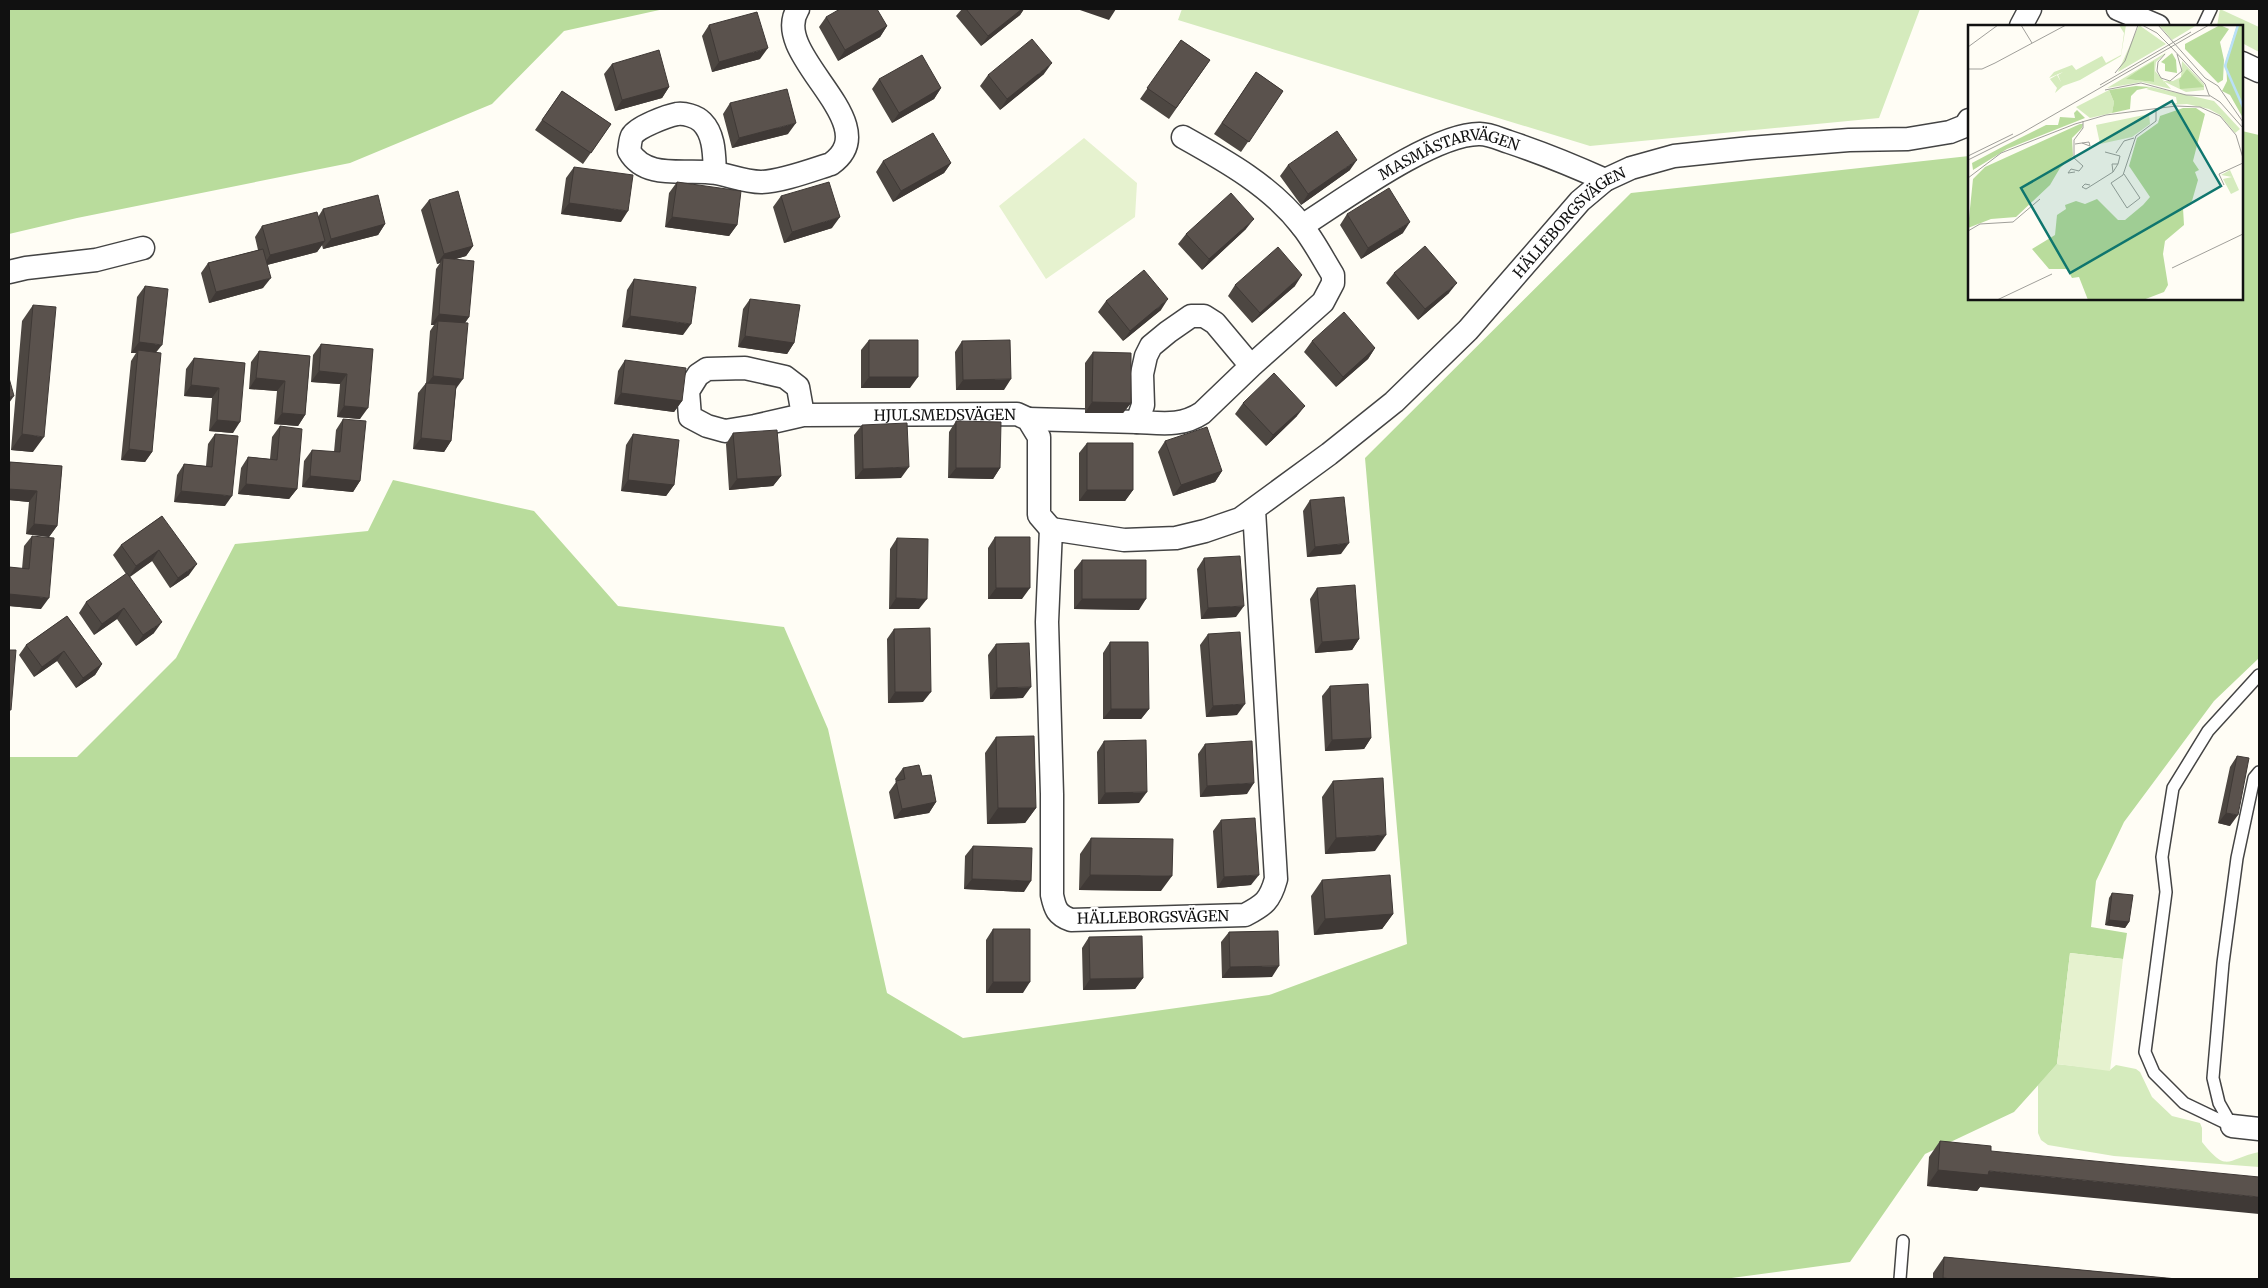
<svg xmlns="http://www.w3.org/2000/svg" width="2268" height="1288" font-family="Merriweather,serif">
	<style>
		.green { fill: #d5ebbd }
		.forest { fill: #b9dc9c }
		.pitch { fill: #e6f2cf }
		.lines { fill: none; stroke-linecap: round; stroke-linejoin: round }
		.service-casing { stroke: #444; stroke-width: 14 }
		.minor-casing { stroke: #444; stroke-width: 25 }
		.service { stroke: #fff; stroke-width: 11 }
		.minor { stroke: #fff; stroke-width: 22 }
		.wall { fill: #4d4742 }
		.shaded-wall { fill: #3f3936 }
		.building { fill: #5a524d; stroke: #3f3936 }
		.labels { text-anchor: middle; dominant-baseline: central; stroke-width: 5; stroke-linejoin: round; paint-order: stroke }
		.street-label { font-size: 15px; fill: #111; stroke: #fff }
		.inset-river { fill: none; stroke: #b9e0f7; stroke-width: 2.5 }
		.inset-road { fill: none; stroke: #a09f9a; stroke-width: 1 }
		.view { fill: #0f766e; fill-opacity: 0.15; stroke: #0f766e; stroke-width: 2.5 }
		.inset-edge { fill: none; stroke: #111; stroke-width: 2.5 }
	</style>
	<rect width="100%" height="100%" fill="#fffdf5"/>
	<!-- green -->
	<path class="green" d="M1182 9H1920L1879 118 1590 146 1178 20Z
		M2220 9 2259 27V52L2242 43V26H2217Z
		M2057 1064 2110 1070 2116 1065 2136 1069 2140 1072 2152 1097 2172 1116 2200 1123 2202 1128V1142C2228 1174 2226 1159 2259 1152V1167L2114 1156 2048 1145 2041 1140 2038 1133V1085Z"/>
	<!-- forest -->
	<path class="forest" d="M9 9H664L564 31 492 104 350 163 77 218 9 234Z
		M2242 131 2259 135V658L2214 701 2124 822 2096 881 2091 927 2127 933 2123 959 2070 953 2057 1064 2014 1112 1925 1154 1850 1262 1724 1279H9V757H77L176 658 235 544 368 531 393 480 534 511 618 606 784 627 828 729 887 993 963 1038 1269 995 1407 944 1365 458 1631 193 1969 156V299H2242Z"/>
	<!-- pitch -->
	<path class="pitch" d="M1084 138 1137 183 1135 217 1046 279 999 206Z
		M2070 953 2123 959 2110 1071 2057 1064Z"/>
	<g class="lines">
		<!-- service casing -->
		<g class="service-casing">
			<path id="service" d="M2203 26 2211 9
				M2232 1126 2184 1103 2154 1073 2145 1052 2166 892 2162 857 2173 788 2208 731 2259 675
				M2232 1126 2219 1103 2213 1078 2223 963 2237 858 2254 778 2259 772
				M1900 1279 1903 1241"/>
		</g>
		<!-- minor casing -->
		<g class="minor-casing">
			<g id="minor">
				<path d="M2118 9 2158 26"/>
				<path d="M2021 26 2030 9"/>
				<path d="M2242 63 2259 71"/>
				<path d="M1183 137C1226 161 1271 186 1302 226 1314 241 1323 259 1333 275V283L1323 302 1251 366 1215 323 1204 316H1191L1168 332 1151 346 1146 356 1142 374 1143 405 1137 422C1161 423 1181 427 1202 413L1251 366"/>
				<path d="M715 173C714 156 715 135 702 122 696 116 684 113 677 114 667 116 637 127 632 136 630 140 630 146 629 151 646 181 687 168 716 173 731 176 746 182 761 182 780 182 812 170 831 164 889 123 768 55 798 9"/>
				<path id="s1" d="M1302 226C1343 200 1434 133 1480 134 1489 134 1500 139 1509 142 1542 153 1574 166 1605 180"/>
				<path d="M9 272 26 268 96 260 143 248"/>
				<path id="s2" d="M803 415 798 387 785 377 745 368 707 369 698 375 688 391 690 417 707 426 725 431 755 426 803 415 1017 414 1028 419 1039 437V515L1051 529"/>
				<path d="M1028 419 1137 422"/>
				<path id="s3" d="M1254 510 1276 879C1270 901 1264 905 1245 915L1071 920C1057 915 1055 909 1052 895V794L1047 622 1051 529 1124 540 1176 538 1205 531 1240 519 1329 454 1394 402 1468 330 1580 201 1605 180 1631 168 1674 156 1750 148 1849 140 1908 139 1950 132 1965 126 1969 120"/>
				<path d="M2232 1126 2259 1129"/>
			</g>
		</g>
		<!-- service -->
		<use href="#service" class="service"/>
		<!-- minor -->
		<use href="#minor" class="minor"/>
	</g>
	<!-- wall -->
	<path class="wall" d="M962 9H1024L1020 15 981 46 956 16Z
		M826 17 887 26 880 37 838 61 819 27Z
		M709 25 760 59 712 72 702 36Z
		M1181 40 1210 60 1169 119 1140 99Z
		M612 64 669 87 662 98 615 111 604 74Z
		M1256 72 1283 91 1241 152 1214 134Z
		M1044 74 1000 110 980 86 988 75Z
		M879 79 941 88 934 99 892 123 872 89Z
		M562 91 611 124 583 164 535 130Z
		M730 103 788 134 732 148 723 114Z
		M883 161 951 163 944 173 893 202 876 172Z
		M1288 165 1350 170 1301 205 1280 176Z
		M574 167 621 222 561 214 566 178Z
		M677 182 737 225 729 236 665 227 669 193Z
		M781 196 832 228 784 243 773 207Z
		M429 200 473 246 466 256 455 259 469 317 465 323 456 390 451 441 444 452 413 449 418 393 426 383 430 331 434 325H431L436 269 440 263 437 264 421 210Z
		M323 209 385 224 378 235 323 249 322 245 317 252 267 265 263 288 209 303 201 273 208 263 258 250 255 237 262 226 318 217Z
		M1347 214 1403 233 1361 259 1340 225Z
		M1246 229 1202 270 1178 244 1186 234Z
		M1394 273 1449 293 1418 320 1386 283Z
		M634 279 683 335 622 327 627 290Z
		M1235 285 1295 286 1252 323 1228 296Z
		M145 286 156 352 152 452 145 462 121 460 131 361 136 353H131L137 297Z
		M750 299 794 343 787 354 738 347 743 309Z
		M1106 301 1161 310 1123 341 1098 312Z
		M33 305V452L11 450 22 321Z
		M869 340 910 388H861V350Z
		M962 341 1004 390H956L955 352Z
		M1312 341 1375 348 1368 359 1336 387 1304 352Z
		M321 344 373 349 360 419 337 417 340 384 311 382 313 355Z
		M259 351 310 356 305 415 298 426 274 424 277 391 249 389 251 362Z
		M1093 352 1131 403 1123 413H1085V363Z
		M194 358 245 363 233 433 209 431 212 398 184 396 186 369Z
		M625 360 682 401 674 412 614 404 618 371Z
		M1243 403 1297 416 1266 446 1235 414Z
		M343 419 360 481 353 492 302 487 304 461 312 450 334 452 336 430Z
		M956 421 1000 468 993 479 948 478 949 432Z
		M862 425 901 478 855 479 854 435Z
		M280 426 297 489 289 499 238 494 241 468 248 457 270 459 272 437Z
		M733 433 781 476 773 486 729 490 726 444Z
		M215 434 225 506 174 502 177 475 184 464 206 466 208 444Z
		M633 434 674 485 666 496 621 491 626 445Z
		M1165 441 1222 471 1215 482 1173 496 1158 452Z
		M1087 443 1133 490 1125 501H1079V453Z
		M10 462 62 466 57 526 49 537 26 534 29 502 9 500V464Z
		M1310 500 1341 554 1307 557 1303 511Z
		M162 516 189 575 170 588 152 561 130 577 154 633 136 646 117 619 94 635 79 613 86 602 126 574 113 555 121 545Z
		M32 536 41 609 9 606V567L22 569 24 546Z
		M995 537 1022 599H988V548Z
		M897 538 919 609H889L890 549Z
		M1204 558 1236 617 1201 619 1197 569Z
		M1082 560 1139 610 1074 609V570Z
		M1317 588 1359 639 1352 650 1315 653 1310 599Z
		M67 616 102 664 95 675 76 688 57 661 34 677 19 655 26 645Z
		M894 629 923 702 888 703 887 639Z
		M1208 634 1237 715 1206 717 1200 645Z
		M1110 642 1149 709 1141 719H1103V653Z
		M996 644 1023 698 990 699 988 655Z
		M1330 686 1371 738 1364 749 1325 751 1322 696Z
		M996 737 1036 808 1025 823 987 824 985 753Z
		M1104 741 1139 803 1098 804 1097 752Z
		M1205 744 1247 794 1200 797 1198 754Z
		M2237 756 2230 826 2218 823 2230 767Z
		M903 768 922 776 936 802 929 813 894 819 889 792 896 782 895 779Z
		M1333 781 1375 851 1325 854 1322 797Z
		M1221 820 1251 885 1217 888 1213 831Z
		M1091 838 1161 891 1079 890 1080 854Z
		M973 846 1024 892 964 889 965 856Z
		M1322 880 1393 914 1382 929 1314 935 1311 896Z
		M2112 893 2129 922 2125 928 2105 925 2109 898Z
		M993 929 1023 993H986V940Z
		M1229 932 1272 977 1222 978 1221 942Z
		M1089 937 1143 978 1135 989 1083 990 1082 948Z
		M1940 1141 1980 1187 1977 1191 1927 1186 1929 1157Z
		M1944 1257 2177 1279H1933V1273Z"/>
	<!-- shaded-wall -->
	<path class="shaded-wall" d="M1022 9H1024L1020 15 981 46 988 36Z
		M1077 9H1116L1109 20Z
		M887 26 880 37 838 61 845 50Z
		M768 48 760 59 712 72 719 62Z
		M1052 63 1044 74 1000 110 1007 99Z
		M669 87 662 98 615 111 622 100Z
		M941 88 934 99 892 123 899 113Z
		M796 123 788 134 732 148 739 138Z
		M1357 160 1350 170 1301 205 1308 194Z
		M951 163 944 173 893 202 901 191Z
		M569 203 628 211 621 222 561 214Z
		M672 217 737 225 729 236 665 227Z
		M840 217 832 228 784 243 792 232Z
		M1254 219 1246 229 1202 270 1209 259Z
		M1410 222 1403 233 1361 259 1368 248Z
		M385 224 378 235 323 249 331 239Z
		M325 241 317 252 263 266 270 255Z
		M473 246 466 256 443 263V258L440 263 437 264 444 254Z
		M1302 275 1295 286 1252 323 1260 313Z
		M271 278 263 288 209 303 216 292Z
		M1457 283 1449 293 1418 320 1425 309Z
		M1168 299 1161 310 1123 341 1130 331Z
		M439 314 469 317 461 328 438 321 434 325H431Z
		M630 316 691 324 683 335 622 327Z
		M745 336 794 343 787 354 738 347Z
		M139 342 162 345 154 355 138 350 136 353H131Z
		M1375 348 1368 359 1336 387 1343 377Z
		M319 371 347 374 340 384 311 382Z
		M433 376 463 379 455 390 425 387Z
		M869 377H918L910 388H861Z
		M256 378 285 381 277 391 249 389Z
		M1011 379 1004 390H956L963 380Z
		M191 385 219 388 212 398 184 396Z
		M621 393 682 401 674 412 614 404Z
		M14 396 9 403V397Z
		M1092 402 1131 403 1123 413H1085Z
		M344 406 368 408 360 419 337 417Z
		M1305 406 1297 416 1266 446 1273 435Z
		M282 413 305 415 298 426 274 424Z
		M217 420 240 422 233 433 209 431Z
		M22 434 44 437 33 452 11 450Z
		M421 438 451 441 444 452 413 449Z
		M129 449 152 452 145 462 121 460Z
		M909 467 901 478 855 479 863 469Z
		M956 468H1000L993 479 948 478Z
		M1222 471 1215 482 1173 496 1181 485Z
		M310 476 360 481 353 492 302 487Z
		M781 476 773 486 729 490 737 479Z
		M628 480 674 485 666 496 621 491Z
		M246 484 297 489 289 499 238 494Z
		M9 489 37 491 29 502 9 500Z
		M1087 490H1133L1125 501H1079Z
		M181 491 232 496 225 506 174 502Z
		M34 524 57 526 49 537 26 534Z
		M1349 543 1341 554 1307 557 1315 547Z
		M159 550 152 561 129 577 136 566Z
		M197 564 189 575 170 588 178 578Z
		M996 588H1030L1022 599H988Z
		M9 594 49 598 41 609 9 606Z
		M896 598 927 599 919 609H889Z
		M1082 599H1146L1139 610 1074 609Z
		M1244 606 1236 617 1201 619 1208 608Z
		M124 608 117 619 94 635 102 624Z
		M162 622 154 633 136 646 143 635Z
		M1359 639 1352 650 1315 653 1322 642Z
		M64 651 57 661 34 677 42 667Z
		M102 664 95 675 76 688 83 678Z
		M1031 687 1023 698 990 699 997 688Z
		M895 692H931L923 702 888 703Z
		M1245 704 1237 715 1206 717 1213 706Z
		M1111 709H1149L1141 719H1103Z
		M1371 738 1364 749 1325 751 1332 740Z
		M1254 783 1247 794 1200 797 1207 786Z
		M1147 792 1139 803 1098 804 1105 793Z
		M936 802 929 813 894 819 902 809Z
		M998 808H1036L1025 823 987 824Z
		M2226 813 2238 815 2230 826 2218 823Z
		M1386 835 1375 851 1325 854 1336 838Z
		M1090 875 1172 876 1161 891 1079 890Z
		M1259 875 1251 885 1217 888 1224 877Z
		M972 879 1031 881 1024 892 964 889Z
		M1393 914 1382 929 1314 935 1325 919Z
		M2109 920 2129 922 2125 928 2105 925Z
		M1279 966 1272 977 1222 978 1230 967Z
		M1143 978 1135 989 1083 990 1090 979Z
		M993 982H1030L1023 993H986Z
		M1938 1170 1989 1171 2259 1197V1214L1980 1187 1977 1191 1927 1186Z"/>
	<!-- building -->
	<path class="building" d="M840 9H877L887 26 845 50 826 17Z
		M966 9H1022L988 36Z
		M757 12 768 48 719 62 709 25Z
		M1032 39 1052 63 1007 99 988 75Z
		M1181 40 1210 60 1176 108 1147 88Z
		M659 50 669 87 622 100 612 64Z
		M922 55 941 88 899 113 879 79Z
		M1256 72 1283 91 1249 142 1222 123Z
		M787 89 796 123 739 138 730 103Z
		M562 91 611 124 591 153 542 120Z
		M1337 131 1357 160 1308 194 1288 165Z
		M933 133 951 163 901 191 883 161Z
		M574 167 633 175 628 211 569 203Z
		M677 182 741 191 737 225 672 217Z
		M829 182 840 217 792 232 781 196Z
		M1389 188 1410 222 1368 248 1347 214Z
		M458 191 473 246 444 254 429 200Z
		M1231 193 1254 219 1209 259 1186 234Z
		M378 195 385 224 331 239 323 209Z
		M317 212 325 241 270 255 262 226Z
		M1425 246 1457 283 1425 309 1394 273Z
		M1278 247 1302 275 1260 313 1235 285Z
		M263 249 271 278 216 292 208 263Z
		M443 258 474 261 469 317 439 314Z
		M1144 270 1168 299 1130 331 1106 301Z
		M634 279 696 287 691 324 630 316Z
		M145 286 168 289 162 345 139 342Z
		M750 299 800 305 794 343 745 336Z
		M33 305 56 307 44 437 22 434Z
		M1344 312 1375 348 1343 377 1312 341Z
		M438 321 468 323 463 379 433 376Z
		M869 340H918V377H869Z
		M1010 340 1011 379 963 380 962 341Z
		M321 344 373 349 368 408 344 406 347 374 319 371Z
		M138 350 161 353 152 452 129 449Z
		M259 351 310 356 305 415 282 413 285 381 256 378Z
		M1093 352 1131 353V403L1092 402Z
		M194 358 245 363 240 422 217 420 219 388 191 385Z
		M625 360 686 368 682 401 621 393Z
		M1274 373 1305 406 1273 435 1243 403Z
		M9 378 14 396 9 397Z
		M426 383 456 385 451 441 421 438Z
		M343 419 366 421 360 481 310 476 312 450 340 452Z
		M956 421 1001 422 1000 468H956Z
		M907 423 909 467 863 469 862 425Z
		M280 426 302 429 297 489 246 484 248 457 277 460Z
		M1207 427 1222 471 1181 485 1165 441Z
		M777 430 781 476 737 479 733 433Z
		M215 434 238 436 232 496 181 491 184 464 212 467Z
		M633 434 679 440 674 485 628 480Z
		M1087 443H1133V490H1087Z
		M10 462 62 466 57 526 34 524 37 491 9 489Z
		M1344 497 1349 543 1315 547 1310 500Z
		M162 516 197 564 178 578 159 550 136 566 121 545Z
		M32 536 54 538 49 598 9 594V567L29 569Z
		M995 537H1030V588H996Z
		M897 538 928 539 927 599 896 598Z
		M1240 556 1244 606 1208 608 1204 558Z
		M1082 560H1146V599H1082Z
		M127 573 162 622 143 635 124 608 102 624 86 602Z
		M1355 585 1359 639 1322 642 1317 588Z
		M67 616 102 664 83 678 64 651 42 667 26 645Z
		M930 628 931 692H895L894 629Z
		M1240 632 1245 704 1213 706 1208 634Z
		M1110 642H1148L1149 709H1111Z
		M1029 643 1031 687 997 688 996 644Z
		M9 650H16L11 710H9Z
		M1368 684 1371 738 1332 740 1330 686Z
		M1034 736 1036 808H998L996 737Z
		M1146 740 1147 792 1105 793 1104 741Z
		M1252 741 1254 783 1207 786 1205 744Z
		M2237 756 2249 758 2238 815 2226 813Z
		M919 765 922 776 931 775 936 802 902 809 896 781 905 779 903 768Z
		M1383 778 1386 835 1336 838 1333 781Z
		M1255 818 1259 875 1224 877 1221 820Z
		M1091 838 1173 839 1172 876 1090 875Z
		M973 846 1032 848 1031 881 972 879Z
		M1390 875 1393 914 1325 919 1322 880Z
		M2112 893 2133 895 2129 922 2109 920Z
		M993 929H1030V982H993Z
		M1278 931 1279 966 1230 967 1229 932Z
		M1142 936 1143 978 1090 979 1089 937Z
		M1940 1141 1991 1146V1151L2259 1177V1197L1989 1171 1988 1175 1938 1170Z
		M1944 1257 2177 1279H1952L1943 1278Z"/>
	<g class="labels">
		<!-- street labels -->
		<g class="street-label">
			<text stroke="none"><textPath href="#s1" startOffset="168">MASMÄSTARVÄGEN</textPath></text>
			<text stroke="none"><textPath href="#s3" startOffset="1631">HÄLLEBORGSVÄGEN</textPath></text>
			<text stroke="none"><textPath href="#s2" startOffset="439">HJULSMEDSVÄGEN</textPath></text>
			<text transform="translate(1153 917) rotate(-1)">HÄLLEBORGSVÄGEN</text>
		</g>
	</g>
	<!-- overview -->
	<g transform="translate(1968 25)">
		<rect width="275" height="275" fill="#fffdf5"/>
		<path d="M151 0H158L153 31 112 55 95 61 87 68 89 63 82 54 89 50 93 57 90 50 95 47 81 53 86 47 104 40 108 45 134 31 138 38 153 30 156 8ZM171 0 198 19 150 47ZM191 0H229L204 15ZM199 27 188 37 187 46 203 64 174 57 139 63ZM186 37V57L159 54 169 46ZM214 36 236 59V65L218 67 195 56H205L213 52ZM183 62 246 76 272 104 267 108 252 90 241 84 219 79 201 80 209 78 208 72 178 64ZM141 65 146 77 144 88 122 93 108 82ZM181 89 182 99 164 112 132 119 128 100ZM262 145 271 165 263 169 255 154 264 152 253 150Z" fill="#d5ebbd" fill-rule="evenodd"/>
		<path d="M252 0 261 4 252 17 256 35 255 55 250 58 217 24V19ZM269 0H275V93L262 70 254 66 259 56 258 35ZM204 28 208 35 209 48 197 46V39L193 37ZM186 36V57L158 54 169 46ZM219 44 236 62 212 64 211 55ZM168 61 183 62 169 65 163 71 162 84 144 88 146 77 141 65ZM215 83H228L237 89 225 136 231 145 227 147 230 155 224 176 215 183 216 200 197 216 195 229 200 260 196 267 175 275H120L111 252 104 253 99 244H81L64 224 87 210 89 190 98 184 97 180 108 176 117 179 129 174 150 195H157L175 180 182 172 161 141 169 113 190 98 192 91ZM109 85 117 93 39 124 5 145 4 138 36 121 78 100H90L92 92 107 93 106 88ZM112 99H115L114 103 104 113 105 131 92 143 82 160 48 192 23 194 0 203 5 154 17 142Z" fill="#b9dc9c"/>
		<path class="inset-river" d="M270 0 257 41 275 82"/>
		<path class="inset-road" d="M53 0 64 18M174 0 189 8 204 23 237 59 241 70 252 77 275 103M190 0 237 53 250 61 275 97M0 22 30 0M197 29 190 37 189 46 193 53 202 56 214 46 209 29M0 44H14L27 38 98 0M147 48 157 36 170 0M132 60 223 7M137 65 173 58 218 70 242 71M107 119 121 117 122 121 114 118M137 127 152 131 150 139H144L145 147 150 139M148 128 156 116 166 113M0 131 45 109M0 135 54 108 241 0M107 147 100 148 103 144 111 146 115 141 106 133V115L115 103V96M156 149 172 173 159 183 143 158 155 150 168 111 188 96V83M0 153 33 128 107 99 138 90 208 81 232 82 252 91 268 110 275 133M122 160 117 159 114 162 118 164 145 147M256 160 251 149 275 138M0 206 12 199 45 197 72 174M204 243 275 209M29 275 84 249"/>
		<path class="view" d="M204 76 253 161 102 248 53 163Z"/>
		<rect width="275" height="275" class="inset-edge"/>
	</g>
	<!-- border -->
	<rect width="2268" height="1288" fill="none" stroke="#111111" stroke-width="20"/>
</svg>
